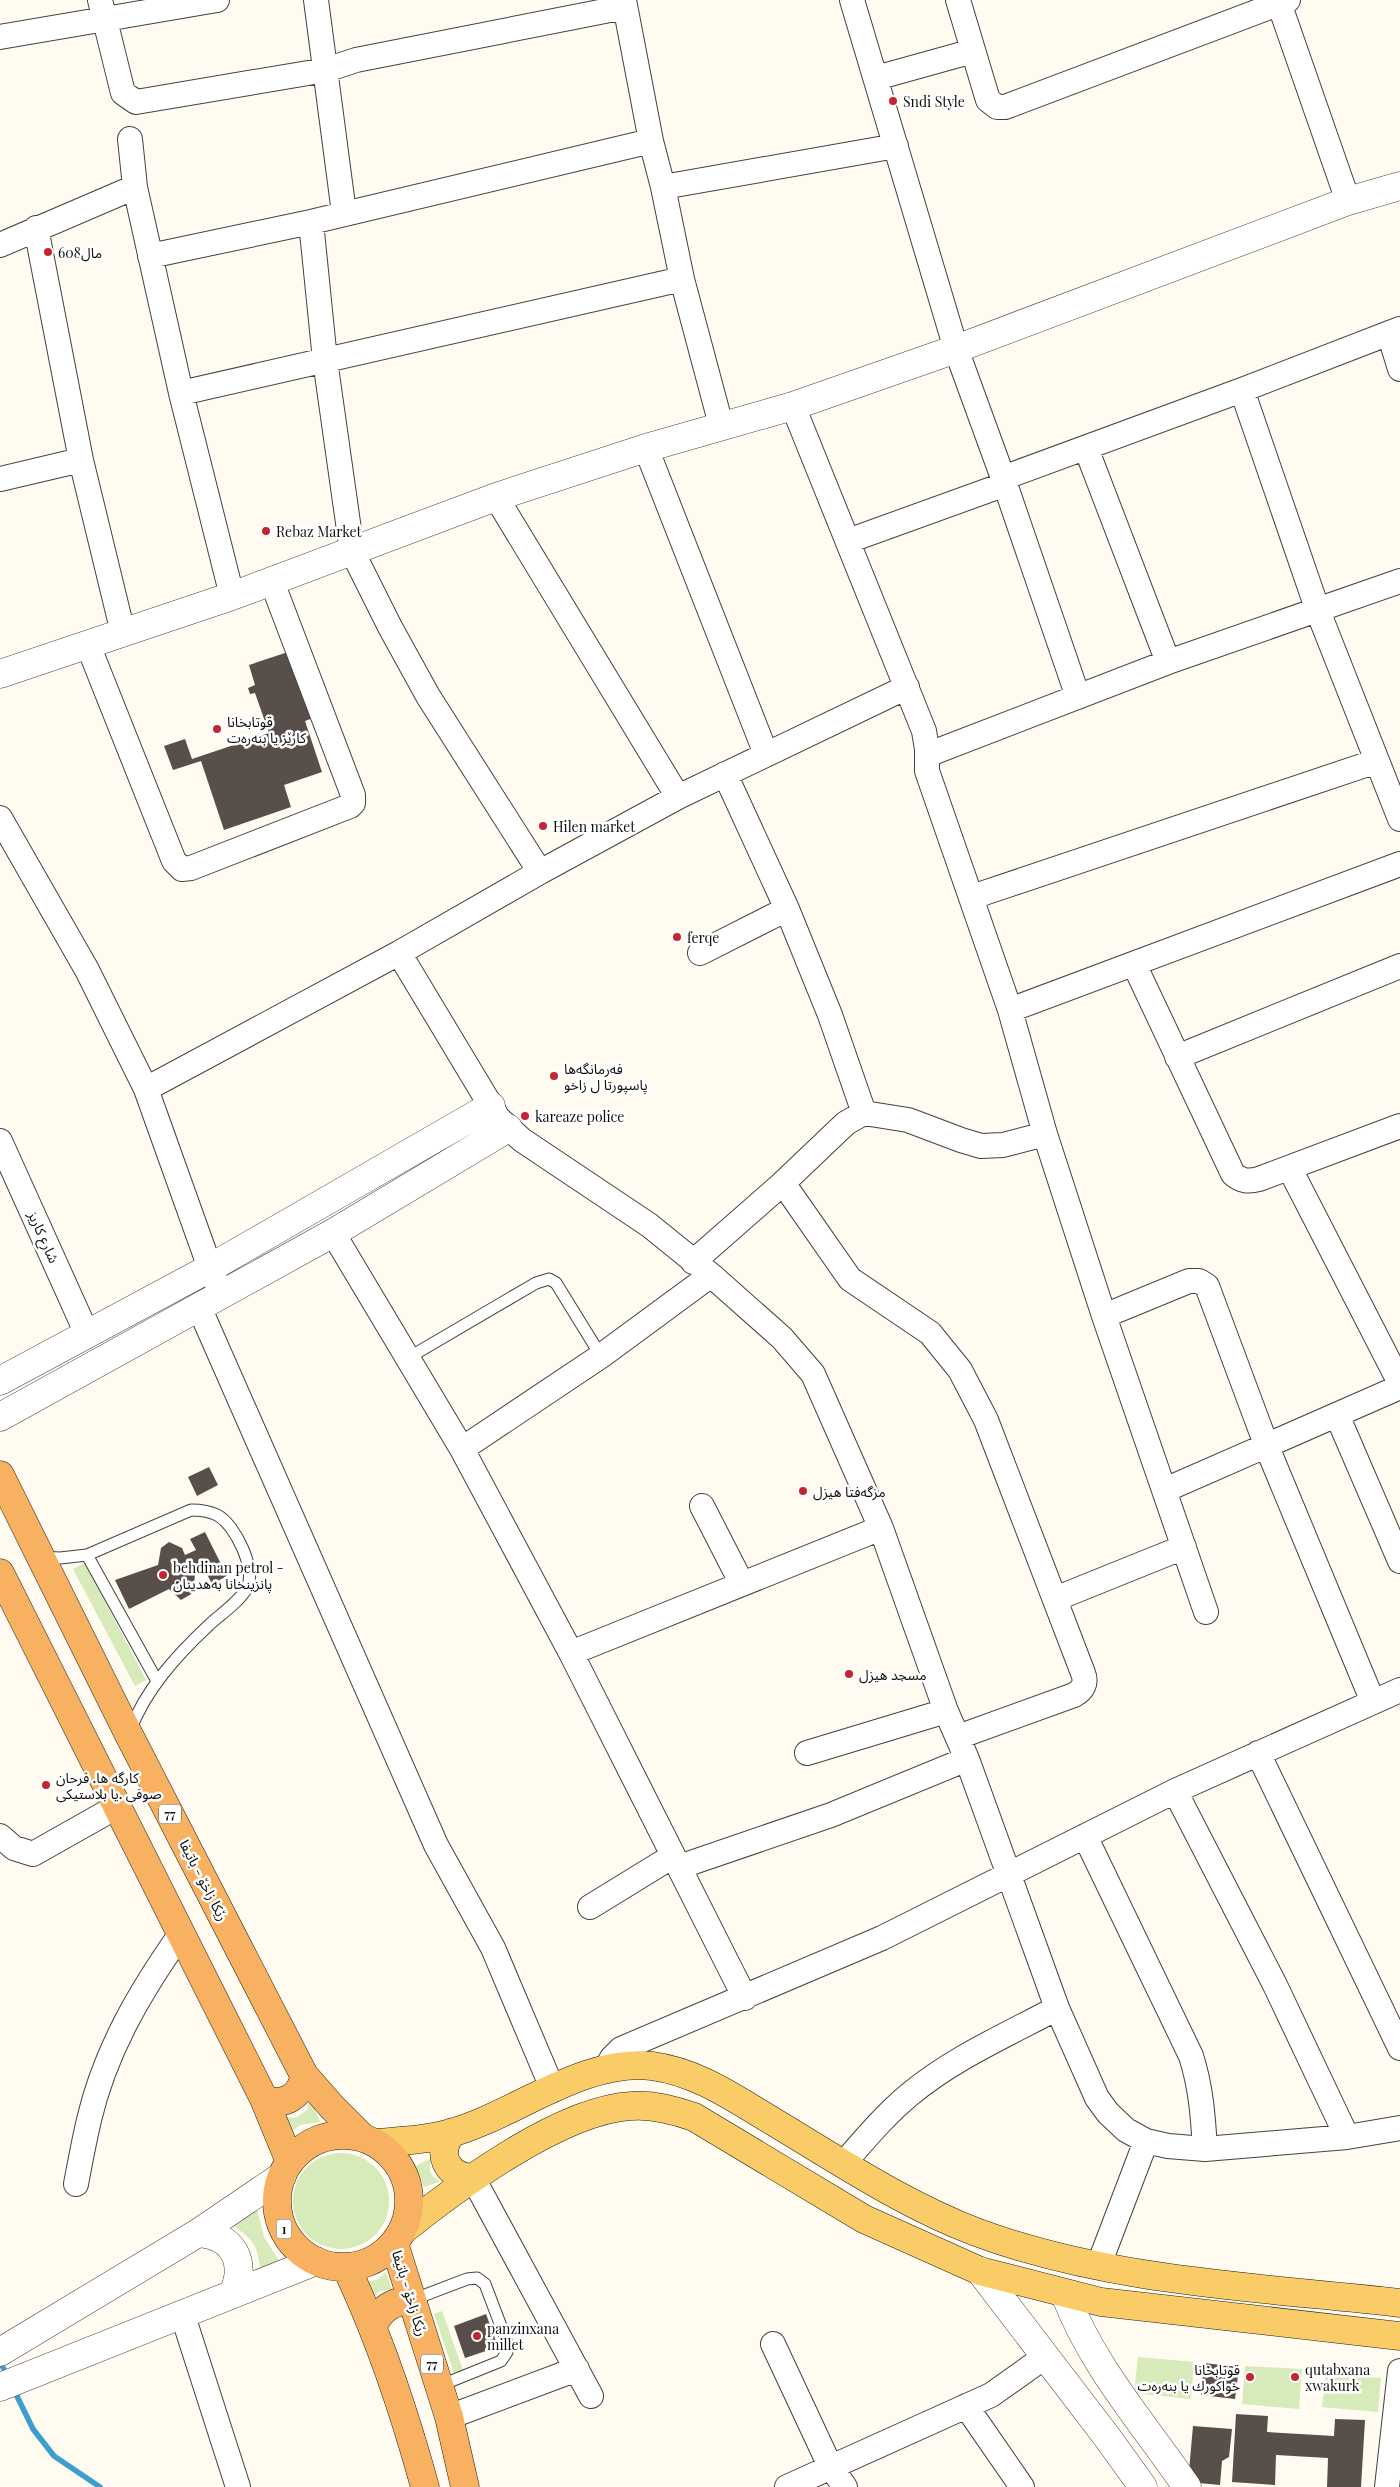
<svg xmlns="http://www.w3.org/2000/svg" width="1400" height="2487" font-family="'Playfair Display','Noto Sans Arabic',serif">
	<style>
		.green { fill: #d6eaba }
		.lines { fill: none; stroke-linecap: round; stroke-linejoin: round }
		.stream { stroke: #3b9ecf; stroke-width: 5.5 }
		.building { fill: #584f4b }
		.service-casing { stroke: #424242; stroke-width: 13 }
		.minor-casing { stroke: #424242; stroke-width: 26 }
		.tertiary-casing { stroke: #424242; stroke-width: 29 }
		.primary-casing { stroke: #202020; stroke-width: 29 }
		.trunk-casing { stroke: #202020; stroke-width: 29 }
		.service { stroke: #fff; stroke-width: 11 }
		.minor { stroke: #fff; stroke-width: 24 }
		.tertiary { stroke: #fff; stroke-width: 28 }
		.primary { stroke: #facc67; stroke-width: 28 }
		.trunk { stroke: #f8b160; stroke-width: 28 }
		.poi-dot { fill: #c22536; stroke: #fff; stroke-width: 2 }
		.labels { text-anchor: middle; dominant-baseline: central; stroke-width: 5; stroke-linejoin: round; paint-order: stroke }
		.shield { fill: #fff; stroke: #575757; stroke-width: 1 }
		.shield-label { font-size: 12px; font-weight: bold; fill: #0f0f0f }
		.poi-label { font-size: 14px; fill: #0f0f0f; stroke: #fff; text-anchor: start }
		.street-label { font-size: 14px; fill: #0f0f0f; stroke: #fff }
	</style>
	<rect width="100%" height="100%" fill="#fffbf1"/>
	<!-- green -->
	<path class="green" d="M85 1563 146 1680 135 1686 73 1569Z
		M310 2098 320 2122 300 2125 289 2134 285 2117 296 2118 307 2110Z
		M293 2201a48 48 0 1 1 96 0a48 48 0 1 1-96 0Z
		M432 2158C428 2169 429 2177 441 2181L424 2187 419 2175 413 2167Z
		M257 2210 264 2237 280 2262 260 2268C257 2244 254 2241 234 2226Z
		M386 2272 392 2290 380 2291 372 2298 365 2282 377 2280Z
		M442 2311 463 2370 454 2373 434 2314Z
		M1138 2357 1194 2362 1191 2399 1134 2393Z
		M1245 2366 1302 2369 1299 2409 1242 2404Z
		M1326 2374 1381 2378 1378 2412 1322 2407Z"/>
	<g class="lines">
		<!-- stream -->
		<path class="stream" d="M0 2362 8 2377
			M14 2390 33 2429 54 2456 100 2487"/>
	</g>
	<!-- building -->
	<path class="building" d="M291 651 313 718 305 721 322 772 284 785 291 807 224 830 201 761 173 770 164 746 185 739 192 759 269 733 255 693 250 694 248 688 255 685 249 665Z
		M209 1467 218 1485 197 1496 188 1477Z
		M205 1532 227 1576 212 1584 205 1570 195 1575 193 1593 181 1600 169 1589 129 1609 115 1580 158 1565 161 1548 169 1542 182 1548 185 1555 196 1550 190 1539Z
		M486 2314 498 2347 465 2358 454 2326Z
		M1204 2363 1239 2367 1235 2399 1201 2395Z
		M1236 2414 1268 2416 1267 2432 1334 2436 1335 2419 1365 2420 1361 2487H1327L1328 2458 1276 2455 1275 2485 1232 2482Z
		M1193 2426 1232 2429 1229 2457 1222 2461 1220 2485 1188 2482Z"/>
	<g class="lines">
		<!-- service casing -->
		<g class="service-casing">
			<path id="service" d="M408 1358 536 1283 549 1279 556 1283 601 1356
				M87 1555 157 1681
				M42 1557 60 1558 87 1555 191 1510C201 1510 209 1511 217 1515 235 1524 257 1570 247 1588 239 1602 221 1614 209 1625 177 1655 145 1690 130 1731
				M412 2300 467 2279 477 2278 485 2284 507 2342V2352L501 2361 439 2386"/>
		</g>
		<!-- minor casing -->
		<g class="minor-casing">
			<path id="minor" d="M100 0 123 93 136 102 326 70 356 60 625 7
				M316 0 344 213
				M624 0 651 141 663 187 682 279 721 425
				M852 0 956 349 1003 478 1078 697
				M958 0 988 100 997 107H1005L1288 0
				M1279 3 1348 201
				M0 37 217 0
				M876 78 973 51
				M130 139 135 187 181 393 232 596
				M663 187 896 146
				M311 222 325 360 352 551 390 627 428 696 540 872
				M36 228 81 460 123 633
				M0 245 135 187
				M150 256 311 222 651 141
				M1389 333 1400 369
				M1242 390 1318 611 1400 819
				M181 393 682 279
				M793 406 924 731 927 749V771L1010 1010 1045 1134 1104 1316 1206 1612
				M646 448 766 754
				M1086 448 1168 662
				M1003 478 1242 390 1400 329
				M0 479 81 460
				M496 497 678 797
				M848 541 1003 485
				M88 645 174 861 182 869 191 868 350 806 353 803V795L272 582
				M927 755 1168 662 1400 581
				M725 774 787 909 830 1015 864 1113
				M0 818 87 970 146 1089 210 1268 222 1295
				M972 897 1377 761
				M399 953 491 1106 498 1118 522 1140 649 1225 711 1275 782 1338 813 1374 881 1528 946 1711 967 1759 1057 2008 1097 2098 1108 2113 1126 2130 1146 2141 1168 2146 1205 2149 1347 2137 1400 2128
				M700 953 787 909
				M1134 964 1233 1174C1241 1181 1248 1182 1259 1179L1400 1126
				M1010 1010 1400 864
				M1177 1057 1400 966
				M146 1089 399 953 540 872 678 797 907 687
				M0 1141 87 1334
				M1290 1169 1400 1383
				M783 1183 850 1279 930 1333 960 1370 986 1420 1083 1673C1087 1683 1083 1690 1074 1695L958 1737
				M333 1233 462 1449 571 1653 745 1998
				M693 1262 783 1183 846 1123 864 1113 908 1120 961 1140 981 1146 1003 1145 1045 1134
				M199 1307 436 1845 493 1948 553 2090
				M1104 1316 1189 1281H1199L1207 1286 1267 1447 1373 1702
				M1337 1415 1400 1561
				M462 1449 601 1356 711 1275
				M1165 1490 1400 1387
				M702 1506 742 1584
				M1055 1599 1184 1547
				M571 1653 881 1528
				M807 1753 946 1711
				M1258 1753 1400 2048
				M1175 1791 1275 1985 1347 2137
				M0 1836 14 1848 33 1854 118 1806
				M1085 1836 1191 2056C1201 2087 1203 2116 1205 2149
				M679 1867 831 1815 967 1759
				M590 1907 673 1856
				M605 2070 612 2058 621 2049 882 1938 1175 1791 1400 1690
				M844 2163C865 2139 885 2115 909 2095 953 2058 1007 2035 1057 2008
				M473 2178 591 2396
				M76 2184C80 2163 84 2141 89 2120 105 2051 140 1992 180 1935
				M1098 2267 1146 2141
				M182 2313 238 2487
				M773 2344 830 2466 845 2487
				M966 2406 1022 2487
				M449 2417 577 2369
				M787 2487 991 2395 1046 2356
				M1387 2487 1400 2371"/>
		</g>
		<!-- tertiary casing -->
		<g class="tertiary-casing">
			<path id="tertiary" d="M0 674 232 596 496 497 646 448 793 406 956 349 1348 201 1400 186
				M0 1381 210 1268 491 1106
				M0 1417 333 1233 508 1128
				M198 2233C232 2235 248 2261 233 2293
				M980 2271 1107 2437 1143 2487
				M1065 2294C1092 2366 1144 2424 1187 2487
				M0 2352 198 2233 282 2176
				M0 2387 316 2261"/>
		</g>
		<!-- primary casing -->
		<g class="primary-casing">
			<path id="primary" d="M453 2132C435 2152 446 2177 473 2178
				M376 2143C401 2141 427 2140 451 2133 515 2115 583 2058 652 2066 698 2072 735 2099 774 2122 839 2161 905 2205 976 2232 1110 2282 1259 2287 1400 2303
				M402 2231C457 2187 561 2110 631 2106 653 2104 674 2110 694 2117L864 2219 980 2271 1101 2302 1400 2336"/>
		</g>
		<!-- trunk casing -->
		<g class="trunk-casing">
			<path id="trunk" d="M0 1475 129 1735 304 2075 332 2107 362 2137
				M0 1573 264 2099 290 2162
				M264 2099C284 2107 302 2096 304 2075
				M277 2201a66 66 0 1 1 132 0a66 66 0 1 1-132 0Z
				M394 2243 449 2417 465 2487
				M346 2267C380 2338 404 2411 425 2487
				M373 2325C382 2308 393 2301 412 2300"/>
		</g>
		<!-- service -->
		<use href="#service" class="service"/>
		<!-- minor -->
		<use href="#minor" class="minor"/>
		<!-- tertiary -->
		<use href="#tertiary" class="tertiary"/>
		<!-- primary -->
		<use href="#primary" class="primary"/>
		<!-- trunk -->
		<use href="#trunk" class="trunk"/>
	</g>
	<!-- markers -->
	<g class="poi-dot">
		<circle cx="893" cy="101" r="5"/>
		<circle cx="48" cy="252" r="5"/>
		<circle cx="266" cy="531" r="5"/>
		<circle cx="217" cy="729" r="5"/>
		<circle cx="543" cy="826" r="5"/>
		<circle cx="677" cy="937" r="5"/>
		<circle cx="554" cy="1076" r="5"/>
		<circle cx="525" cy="1116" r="5"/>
		<circle cx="803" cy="1491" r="5"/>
		<circle cx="163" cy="1575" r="5"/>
		<circle cx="849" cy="1674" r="5"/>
		<circle cx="46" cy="1785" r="5"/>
		<circle cx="477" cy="2336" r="5"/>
		<circle cx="1250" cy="2377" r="5"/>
		<circle cx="1295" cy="2377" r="5"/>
	</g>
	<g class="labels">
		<!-- shield labels -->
		<g class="shield">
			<rect x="159" y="1804.5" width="22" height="19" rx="4"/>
			<rect x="276.5" y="2219.5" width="15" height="19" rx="4"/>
			<rect x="421" y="2354.5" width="22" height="19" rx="4"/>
		</g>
		<g class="shield-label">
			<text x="170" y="1814">77</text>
			<text x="284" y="2229">1</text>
			<text x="432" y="2364">77</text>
		</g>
		<!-- poi labels -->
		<g class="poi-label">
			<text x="903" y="101">Sndi Style</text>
			<text x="58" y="252">مال608</text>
			<text x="276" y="531">Rebaz Market</text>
			<text x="227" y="721">قوتابخانا<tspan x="227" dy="16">کارێز یا بنەرەت</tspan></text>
			<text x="553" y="826">Hilen market</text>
			<text x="687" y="937">ferqe</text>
			<text x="564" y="1068">فەرمانگەها<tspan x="564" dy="16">پاسپورتا ل زاخو</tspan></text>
			<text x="535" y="1116">kareaze police</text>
			<text x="813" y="1491">مزگەفتا هیزل</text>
			<text x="173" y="1567">behdinan petrol -<tspan x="173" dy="16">پانزینخانا بەهدینان</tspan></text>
			<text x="859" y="1674">مسجد هيزل</text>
			<text x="56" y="1777">کارگه ها. فرحان<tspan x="56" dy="16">صوفی .یا بلاستیکی</tspan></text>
			<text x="487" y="2328">panzinxana<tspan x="487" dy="16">millet</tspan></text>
			<text x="1240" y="2369" text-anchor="end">قوتابخانا<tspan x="1240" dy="16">خواکورك یا بنەرەت</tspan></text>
			<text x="1305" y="2369">qutabxana<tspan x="1305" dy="16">xwakurk</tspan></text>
		</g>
		<!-- street labels -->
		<g class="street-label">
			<text transform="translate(44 1237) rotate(66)">شارع كاريز</text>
			<text transform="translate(204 1880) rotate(63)">رێکا زاخۆ - باتیفا</text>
			<text transform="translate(410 2293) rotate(73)">رێکا زاخۆ - باتیفا</text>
		</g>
	</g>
</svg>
